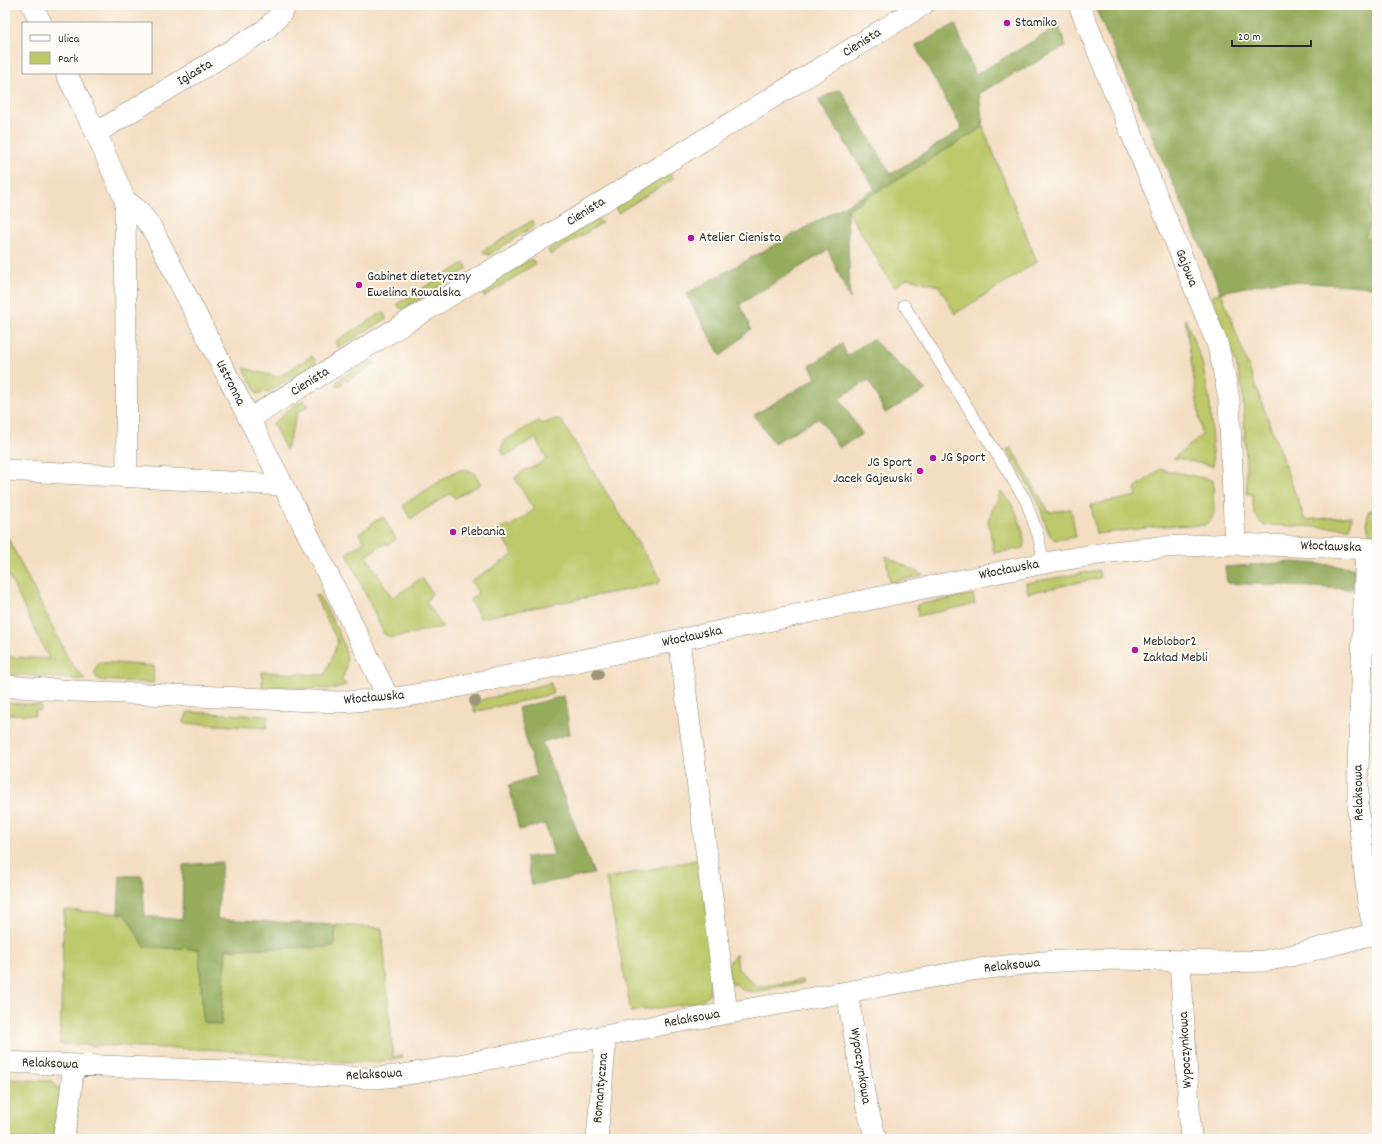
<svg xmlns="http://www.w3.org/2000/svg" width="1382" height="1144" font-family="Dekko,sans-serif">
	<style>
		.green { fill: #bcc869; stroke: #747a4a }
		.forest { fill: #95ac5d; stroke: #606c44 }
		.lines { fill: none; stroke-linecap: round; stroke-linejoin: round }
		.service-casing { stroke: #908476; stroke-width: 12 }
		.minor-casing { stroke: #908476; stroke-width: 22 }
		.service { stroke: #fff; stroke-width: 11 }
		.minor { stroke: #fff; stroke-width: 21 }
		.tree { fill: #9d9579 }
		.poi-dot { fill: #b5179e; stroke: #fdfcf7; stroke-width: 1.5 }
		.labels { text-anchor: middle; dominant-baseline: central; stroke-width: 4; stroke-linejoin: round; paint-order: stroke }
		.poi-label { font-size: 14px; fill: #2b2b2b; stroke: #fdfcf7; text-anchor: start }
		.street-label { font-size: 14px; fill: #2b2b2b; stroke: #fdfcf7 }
	</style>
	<rect width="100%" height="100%" fill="#fdfcf7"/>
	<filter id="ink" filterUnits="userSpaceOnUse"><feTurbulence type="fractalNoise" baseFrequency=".025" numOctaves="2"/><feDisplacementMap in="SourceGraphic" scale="8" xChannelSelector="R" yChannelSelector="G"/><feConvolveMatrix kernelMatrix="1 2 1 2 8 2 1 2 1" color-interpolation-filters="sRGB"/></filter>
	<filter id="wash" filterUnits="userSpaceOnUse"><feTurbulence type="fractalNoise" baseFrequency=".012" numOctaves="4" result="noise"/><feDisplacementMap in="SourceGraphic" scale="16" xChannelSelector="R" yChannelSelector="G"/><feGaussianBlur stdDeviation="0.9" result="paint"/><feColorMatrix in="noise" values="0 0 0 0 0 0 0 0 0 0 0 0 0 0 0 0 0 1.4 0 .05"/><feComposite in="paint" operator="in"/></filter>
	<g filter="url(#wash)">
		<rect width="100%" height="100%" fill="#f4dec2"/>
		<!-- green -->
		<path class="green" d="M983 127 1037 262 955 314 939 286 908 278 894 287 847 210Z
			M1377 170V245L1374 247 1364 236 1371 223 1370 202Z
			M670 173 673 179 618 213 615 207Z
			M596 219 600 221 602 223 550 255 548 250Z
			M533 220 534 223 533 227 489 255 484 253 483 251Z
			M531 259 534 261 535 264 484 297 482 289Z
			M464 263 467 266V269L403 309 400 308 397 304Z
			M1221 292 1305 520 1352 516 1350 528 1263 525C1252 514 1253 508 1253 494H1247L1244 412 1242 388 1236 364 1212 296Z
			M383 312 385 315 386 319 339 348 335 342Z
			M1185 318 1202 362 1210 403 1213 466 1174 458 1202 435Z
			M312 356 316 362 270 391 257 394 244 368 278 377Z
			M370 360 375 364 347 381 344 379 342 381 343 383 338 387 337 384 338 380Z
			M303 400 309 405 298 412 286 450 273 424 287 411Z
			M555 419 561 420 661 580 657 584 480 618 470 600 478 593 471 581 513 555 498 529 507 525 509 527 534 510 516 480V477L526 469H530L547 459 535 438 518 448 516 451 504 455 501 450 505 440 538 421 543 424Z
			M1011 448 1049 512 1071 509 1076 537 1055 540 1049 534 1037 499 1007 450Z
			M466 469 473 472 481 484 455 498 451 493 410 519 403 505 456 471Z
			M1160 469 1213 480 1214 513 1211 520 1205 525 1163 526 1096 534 1091 505 1137 496 1135 488Z
			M1377 480V538H1371L1367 524 1368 511 1375 509Z
			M1001 491C1004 495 1008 499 1011 503 1017 513 1027 536 1023 548L994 553 988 520Z
			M383 517 396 539 388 545 386 543 366 556 392 598 412 585V584L422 578 432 593 426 602 443 627 391 638 384 634 348 556V552L364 542 359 533 372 525 373 522Z
			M5 532 69 660 85 680 5 674V657L49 659 5 568Z
			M886 556 923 575 890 583Z
			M1099 570 1100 578 1028 593 1026 583Z
			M973 594 975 604 918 616 917 605Z
			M319 595C329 616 359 658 341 679L346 685 336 688 329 689 262 688V672L325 675 338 642 315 596Z
			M100 662 154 666 153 683 100 680 96 677C94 670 95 667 100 662Z
			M551 683 553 694 474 712 472 702Z
			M5 703 41 705V710L35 711V715L5 714Z
			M188 712 268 716 267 728 183 723Z
			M701 859 717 982 710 983 709 994 700 1002 631 1012 606 878Z
			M64 910 125 914 145 947 199 949 203 1022 221 1025 226 949 334 947 336 925 382 928 393 1057 402 1055 403 1058 373 1062H345L222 1050 60 1044Z
			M736 954 738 969 758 987 802 980 803 983 754 992 742 990 736 984H731L727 965Z
			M5 1079 52 1081 55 1084 56 1087 62 1088 53 1139H5Z"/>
		<!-- forest -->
		<path class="forest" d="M1094 5H1377V170L1370 202 1371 223 1365 236 1374 246 1377 245V287L1277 281 1221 292Z
			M955 24 975 75 1059 26 1066 46 979 93 983 127 847 210 850 299 828 250 740 304 751 329 721 356 686 294 875 189 818 100 840 89 891 174 962 129 916 46Z
			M872 339 926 390 885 413 869 380 839 398 862 434 839 448 819 418 774 443 754 415 816 378 810 366 842 344 847 356Z
			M1293 562 1354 567 1353 589 1227 583 1225 567Z
			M564 696 570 734 542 742 594 874 532 885 526 857 554 855 545 824 519 830 509 785 536 776 518 708Z
			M222 862 217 919 336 925 334 947 226 949 221 1025 203 1022 199 949 145 947 125 914H118L120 876H142L145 916 182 920 183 865Z"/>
	</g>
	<g filter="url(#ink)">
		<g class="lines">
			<!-- service casing -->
			<g class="service-casing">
				<path id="service" d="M904 305 1026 501 1038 535 1044 563"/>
			</g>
			<!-- minor casing -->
			<g class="minor-casing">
				<path id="minor" d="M32 5 41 23
					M1079 5 1217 343 1222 363 1229 399 1235 544
					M66 73 96 133 125 200 139 211 153 230 316 550 389 699
					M96 133 265 30 280 15 286 5
					M125 200 127 476
					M249 419 923 5
					M5 470 283 485
					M1366 548 1358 769V808L1368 903 1372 921 1377 932
					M679 640 727 1013
					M5 686 75 691 339 702 389 699 432 692 895 594 1044 563 1112 552 1161 547 1235 544 1377 549
					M1180 961 1191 1139
					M847 992 866 1104 876 1139
					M5 1062 296 1074 363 1078H375L396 1076 439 1069 660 1025 971 970 1042 962 1083 960 1125 959 1217 962 1264 961 1290 956 1377 933
					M63 1139C68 1115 72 1090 73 1066
					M597 1139 605 1047 603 1037"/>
			</g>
			<!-- service -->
			<use href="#service" class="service"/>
			<!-- minor -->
			<use href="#minor" class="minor"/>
		</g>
		<!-- trees -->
		<g class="tree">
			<circle cx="598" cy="674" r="6"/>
			<circle cx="475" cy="701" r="6"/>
		</g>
	</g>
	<!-- markers -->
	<g class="poi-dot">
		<circle cx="1007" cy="23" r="4"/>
		<circle cx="691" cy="238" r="4"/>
		<circle cx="359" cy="285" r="4"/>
		<circle cx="933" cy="458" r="4"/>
		<circle cx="920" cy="471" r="4"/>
		<circle cx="453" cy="532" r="4"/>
		<circle cx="1135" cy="650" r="4"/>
	</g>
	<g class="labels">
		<!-- poi labels -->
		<g class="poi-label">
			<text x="1015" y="23">Stamiko</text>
			<text x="699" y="238">Atelier Cienista</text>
			<text x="367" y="277">Gabinet dietetyczny<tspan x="367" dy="16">Ewelina Kowalska</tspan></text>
			<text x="941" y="458">JG Sport</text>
			<text x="912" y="463" text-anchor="end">JG Sport<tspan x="912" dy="16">Jacek Gajewski</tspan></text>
			<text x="461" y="532">Plebania</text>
			<text x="1143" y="642">Meblobor2<tspan x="1143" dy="16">Zakład Mebli</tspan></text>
		</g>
		<!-- street labels -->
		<g class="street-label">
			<text transform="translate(862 43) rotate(-32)">Cienista</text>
			<text transform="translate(195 73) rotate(-31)">Iglasta</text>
			<text transform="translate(586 212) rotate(-32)">Cienista</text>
			<text transform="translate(1186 268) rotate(68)">Gajowa</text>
			<text transform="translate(310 382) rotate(-32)">Cienista</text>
			<text transform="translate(230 383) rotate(63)">Ustronna</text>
			<text transform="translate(1331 547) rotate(2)">Włocławska</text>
			<text transform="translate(1009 570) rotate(-11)">Włocławska</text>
			<text transform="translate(692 637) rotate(-12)">Włocławska</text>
			<text transform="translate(374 698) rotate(-5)">Włocławska</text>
			<text transform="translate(1359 793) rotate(-91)">Relaksowa</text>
			<text transform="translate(1012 966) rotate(-6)">Relaksowa</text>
			<text transform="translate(692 1019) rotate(-10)">Relaksowa</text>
			<text transform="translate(1186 1050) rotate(-93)">Wypoczynkowa</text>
			<text transform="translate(50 1064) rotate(2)">Relaksowa</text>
			<text transform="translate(860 1066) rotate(81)">Wypoczynkowa</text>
			<text transform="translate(374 1075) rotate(-3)">Relaksowa</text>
			<text transform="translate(601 1088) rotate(-85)">Romantyczna</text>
		</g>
	</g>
	<!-- margin -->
	<rect width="1382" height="1144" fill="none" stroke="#fdfcf7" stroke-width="20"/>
	<!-- legend -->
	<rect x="22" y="22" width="130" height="52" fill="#fdfcf7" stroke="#a9a8a5"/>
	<rect x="30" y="35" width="20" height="6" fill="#ffffff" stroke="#a9a8a5"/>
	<text x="58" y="42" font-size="12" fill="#2b2b2b">Ulica</text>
	<rect x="30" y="52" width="20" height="12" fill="#bcc869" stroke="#a9a8a5"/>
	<text x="58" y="62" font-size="12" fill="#2b2b2b">Park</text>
	<!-- scale -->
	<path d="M1232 40v6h79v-6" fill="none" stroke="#2b2b2b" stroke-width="2"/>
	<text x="1238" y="40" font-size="12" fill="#2b2b2b" stroke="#fdfcf7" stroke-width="3" paint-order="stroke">20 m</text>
</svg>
